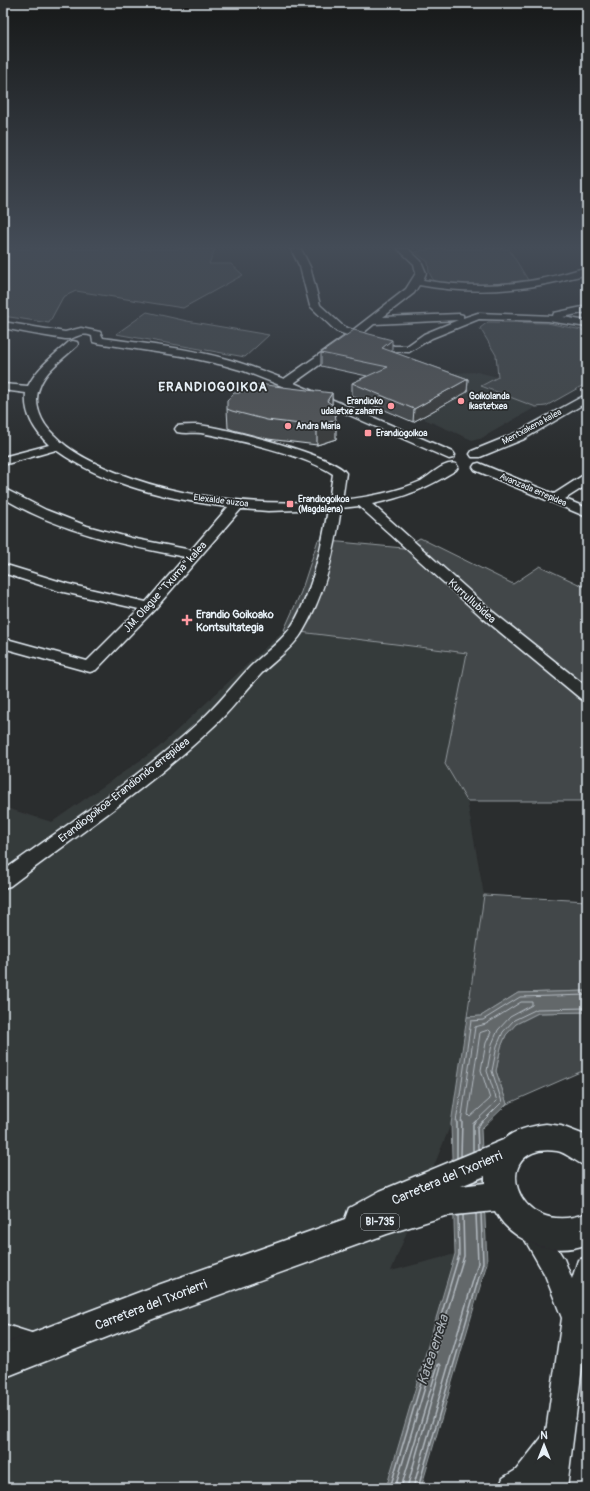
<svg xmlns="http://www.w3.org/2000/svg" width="590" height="1491" font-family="Pangolin,sans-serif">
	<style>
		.built { fill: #363a3b }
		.green { fill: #424648; stroke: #959ca0 }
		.water { fill: #63686b; stroke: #989fa3 }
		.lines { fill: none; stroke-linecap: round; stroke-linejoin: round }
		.shore-far1 { stroke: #b3bac0; stroke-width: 1 }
		.shore { stroke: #b3bac0; stroke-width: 1.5 }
		.street-casing { stroke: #e8f1f8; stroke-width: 3 }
		.primary-casing { stroke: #e8f1f8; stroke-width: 3 }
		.street { fill: #2a2d2e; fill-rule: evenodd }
		.primary { fill: #2a2d2e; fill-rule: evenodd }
		.wall { fill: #474b4d; stroke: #e8f1f8 }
		.shaded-wall { fill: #3a3d3e; stroke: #e8f1f8 }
		.building { fill: #535759; stroke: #e8f1f8 }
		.poi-dot { fill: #ff9aa2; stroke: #2a2d2e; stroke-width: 1.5 }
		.labels { text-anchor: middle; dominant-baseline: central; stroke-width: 3.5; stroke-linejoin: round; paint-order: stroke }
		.far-poi-label { font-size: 9px; font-weight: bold; fill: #e8f1f8; stroke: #2a2d2e; text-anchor: start }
		.far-street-label { font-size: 9px; fill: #e8f1f8; stroke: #2a2d2e }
		.shield { fill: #2a2d2e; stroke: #afb6bb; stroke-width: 1 }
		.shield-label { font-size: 10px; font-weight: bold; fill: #e8f1f8 }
		.street-label { font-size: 11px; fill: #e8f1f8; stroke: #2a2d2e }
		.poi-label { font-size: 11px; font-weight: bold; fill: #e8f1f8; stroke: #2a2d2e; text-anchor: start }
		.far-district-label { font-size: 13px; font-weight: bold; letter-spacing: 1px; fill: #e8f1f8; stroke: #2a2d2e }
		.near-street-label { font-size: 13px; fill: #e8f1f8; stroke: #2a2d2e }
		.near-water-label { font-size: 14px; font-style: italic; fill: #acb3b9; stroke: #2a2d2e }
	</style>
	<rect width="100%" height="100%" fill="#2a2d2e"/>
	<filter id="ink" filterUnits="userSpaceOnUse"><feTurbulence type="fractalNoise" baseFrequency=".025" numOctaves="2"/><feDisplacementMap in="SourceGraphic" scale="8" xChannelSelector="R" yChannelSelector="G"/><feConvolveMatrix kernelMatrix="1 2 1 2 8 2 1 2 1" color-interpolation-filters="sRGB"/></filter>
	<g filter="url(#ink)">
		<!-- built -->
		<path class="built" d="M477 372 498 377 481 386 536 407 480 439 472 440 424 419 427 416 406 407 422 374Z
			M284 630 467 653 445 764 467 801 484 895 451 1124 391 1271 455 1254 386 1488H3V807L52 822 158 748Z"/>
		<!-- green -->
		<path class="green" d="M3 249H215L209 264H231L243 275 183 308 76 291 63 297 49 323 3 316Z
			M432 249H509L528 280 480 286 434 282 429 272 428 262 415 252Z
			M147 312 187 321 269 335 245 357 116 334Z
			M488 322 547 323 587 331V383L546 406 536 407 481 386 498 377 496 355 480 328Z
			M420 538 513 584 540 566 587 588V801H467L445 764 467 653 284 630 301 592 318 540 403 548Z
			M484 895 587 901V991L518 993 481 1016 467 1017Z
			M587 1012V1071L580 1072 507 1104 496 1071 501 1047 506 1035 516 1024 538 1013Z"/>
		<!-- water -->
		<path class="water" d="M587 991V1012L538 1013 516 1024 506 1035 501 1047 496 1071 507 1104 481 1129 487 1263 421 1488H386L455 1254 451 1124 467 1017 481 1016 518 993Z"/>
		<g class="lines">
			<!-- shore-far1 -->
			<path class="shore-far1" d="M489 1030 491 1032 486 1043 481 1070 490 1099 470 1117 468 1115 480 1033Z
				M456 1122 471 1021 483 1020 520 997 587 995
				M461 1122 475 1027 486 1024 521 1002H532V1005L510 1017 498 1030 492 1044 487 1071 497 1101 475 1122
				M482 1122 502 1102 492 1071 497 1046 503 1032 514 1020 537 1009 587 1008"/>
			<!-- shore -->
			<path class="shore" d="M457 1121V1158
				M478 1149 477 1127 483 1121
				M473 1151V1124L476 1121
				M461 1156 462 1121
				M390 1488 459 1255 458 1216
				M395 1488 464 1256 463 1215
				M401 1488 438 1365 440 1364 441 1366 407 1488
				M413 1488 478 1263 476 1214
				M418 1488 483 1263 481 1213"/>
			<!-- street casing -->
			<g class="street-casing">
				<path id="street" d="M291 249H301L310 267 320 305 344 327 353 330 406 289 416 273 414 264 398 249H408L421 261 426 273 423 280C463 287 505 287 545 278 560 275 573 271 587 267V274C578 277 569 278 560 281 513 292 467 294 419 285L414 293 383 317 459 314 463 315V318L478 313 553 316 554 313 587 306V312L563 317 587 321V327L548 321 479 319 432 338 409 352 389 351 356 339 294 383 453 452 455 455 453 458 449 459 297 392 244 371 223 365 182 356 97 343 93 342 92 336C79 331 75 340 65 339 44 336 23 332 3 328V322L65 332 81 328 100 332 103 338C145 344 189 348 230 360 248 365 266 372 284 379L347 335 336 331 310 306 300 267ZM458 320 424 334 407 346H394L362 334 374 324Z
					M73 341 77 342 78 344 77 346C64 358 46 370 40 386 32 403 41 423 54 435 70 452 93 463 115 472 183 499 257 506 329 501L333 474C305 455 236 439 201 433 193 432 185 434 177 432L175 429 177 426C183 425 191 425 198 425 222 427 334 455 346 473L342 500C369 497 396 492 421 481 431 475 444 461 456 464L458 467 456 470C427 488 406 497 372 504L493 612 587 687V700L581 699 483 618 359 506 341 508C335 551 325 594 303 631 295 646 273 662 261 674 244 692 230 712 212 728 151 786 77 835 10 886L3 888V871C69 823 140 777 200 721 218 705 233 685 250 667 262 655 278 644 289 630 311 599 322 546 328 509L268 511 241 509 154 610 96 670 90 672 3 648V638L87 661 139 609 59 591 3 573V564L68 584 146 602 185 557C121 545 59 531 3 498V488L46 510 87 526 131 538 191 550 228 507C169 499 106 486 56 450L3 465V457L49 445C34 430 24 414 26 393L3 390V384L28 386C37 368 54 355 69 342Z
					M587 394V402L524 439 480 457H472L470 454 472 451 516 433Z
					M479 463 554 494 582 476 587 475V485L565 499 587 508V517L475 470 473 467 475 464Z
					M529 1214 538 1218 564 1259 572 1279 578 1260 587 1257V1326L567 1488H539V1486L538 1488H499L503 1478 516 1470 546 1432 562 1318 545 1275 517 1226 520 1218Z
					M3 1324 44 1337 48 1346 44 1355 35 1359 3 1350Z"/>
			</g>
			<!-- primary casing -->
			<g class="primary-casing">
				<path id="primary" d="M546 1124 561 1126 587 1136V1167C578 1163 565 1152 557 1151 488 1141 512 1242 587 1213V1244C554 1257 512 1243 495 1211L445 1216 387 1234 158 1317 3 1378V1344L158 1285 345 1219 349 1208 380 1191 503 1140C514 1130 531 1126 546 1124ZM485 1176V1183L461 1186Z"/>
			</g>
			<!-- street -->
			<use href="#street" class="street"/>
			<!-- primary -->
			<use href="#primary" class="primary"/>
		</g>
		<!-- wall -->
		<path class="wall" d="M392 352 468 379 467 392 413 422 352 396V383L367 376 321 366V353Z
			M332 393V405L336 439 317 445 268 439 233 430 228 428 227 409Z"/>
		<!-- shaded-wall -->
		<path class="shaded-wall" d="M392 340V353L382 348Z
			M468 379 467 392 413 422 414 409Z
			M332 393V411L327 401Z
			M336 420V439L317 445V426Z"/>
		<!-- building -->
		<path class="building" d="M354 330 392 340 382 348 468 379 414 409 352 383 388 367 321 353Z
			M250 385H266L332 393 327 401 334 406 336 420 317 426 267 420 232 411 227 409V401L234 393H239Z"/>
	</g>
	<!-- sky -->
	<linearGradient id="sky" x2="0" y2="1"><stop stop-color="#171919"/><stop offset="0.54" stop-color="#444c57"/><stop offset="1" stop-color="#444c57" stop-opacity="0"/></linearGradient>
	<rect width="590" height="458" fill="url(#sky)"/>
	<!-- markers -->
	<g class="poi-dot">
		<circle cx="461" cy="401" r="4"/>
		<circle cx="391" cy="406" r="4"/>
		<circle cx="288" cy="426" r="4"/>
		<rect x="364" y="429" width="8" height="8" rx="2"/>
		<rect x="286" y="500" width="8" height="8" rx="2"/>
		<path d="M185 614h4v4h4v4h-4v4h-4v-4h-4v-4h4z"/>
	</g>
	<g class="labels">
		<!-- far-poi labels -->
		<g class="far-poi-label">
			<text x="469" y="396">Goikolanda<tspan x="469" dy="10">ikastetxea</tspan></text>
			<text x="383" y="401" text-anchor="end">Erandioko<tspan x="383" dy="10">udaletxe zaharra</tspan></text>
			<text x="296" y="426">Andra Maria</text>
			<text x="376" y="433">Erandiogoikoa</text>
			<text x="298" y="499">Erandiogoikoa<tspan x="298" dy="10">(Magdalena)</tspan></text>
		</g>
		<!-- far-street labels -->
		<g class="far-street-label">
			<text transform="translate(532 427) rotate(-28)">Mentxakena kalea</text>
			<text transform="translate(533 490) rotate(23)">Avanzada errepidea</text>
			<text transform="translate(221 501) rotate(7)">Elexalde auzoa</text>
		</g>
		<!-- shield labels -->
		<rect class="shield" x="361" y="1214" width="38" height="16" rx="3"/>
		<g class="shield-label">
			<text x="380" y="1222">BI-735</text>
		</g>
		<!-- street labels -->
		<g class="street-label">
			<text transform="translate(165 587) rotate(-48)">J.M. Olague "Txuma" kalea</text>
			<text transform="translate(472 601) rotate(42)">Kurrullubidea</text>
			<text transform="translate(124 790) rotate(-38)">Erandiogoikoa-Erandiondo errepidea</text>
		</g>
		<!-- poi labels -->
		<g class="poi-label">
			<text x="196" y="614">Erandio Goikoako<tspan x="196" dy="13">Kontsultategia</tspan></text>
		</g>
		<!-- far-district labels -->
		<g class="far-district-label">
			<text x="213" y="387">ERANDIOGOIKOA</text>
		</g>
		<!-- near-street labels -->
		<g class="near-street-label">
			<text transform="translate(447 1178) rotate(-23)">Carretera del Txorierri</text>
			<text transform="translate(151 1305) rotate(-21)">Carretera del Txorierri</text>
		</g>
		<!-- near-water labels -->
		<g class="near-water-label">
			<text transform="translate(433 1350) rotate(-72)">Katea erreka</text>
		</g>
	</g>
	<!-- margin -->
	<rect width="590" height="1491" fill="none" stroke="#2a2d2e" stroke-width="16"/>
	<rect x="8" y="8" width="574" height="1475" fill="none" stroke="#e8f1f8" stroke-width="1.5" filter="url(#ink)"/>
	<!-- north arrow -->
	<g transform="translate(544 1445)" stroke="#2a2d2e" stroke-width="3" paint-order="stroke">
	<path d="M0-3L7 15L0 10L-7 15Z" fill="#e8f1f8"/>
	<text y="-6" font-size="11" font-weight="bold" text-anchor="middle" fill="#e8f1f8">N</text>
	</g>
</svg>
